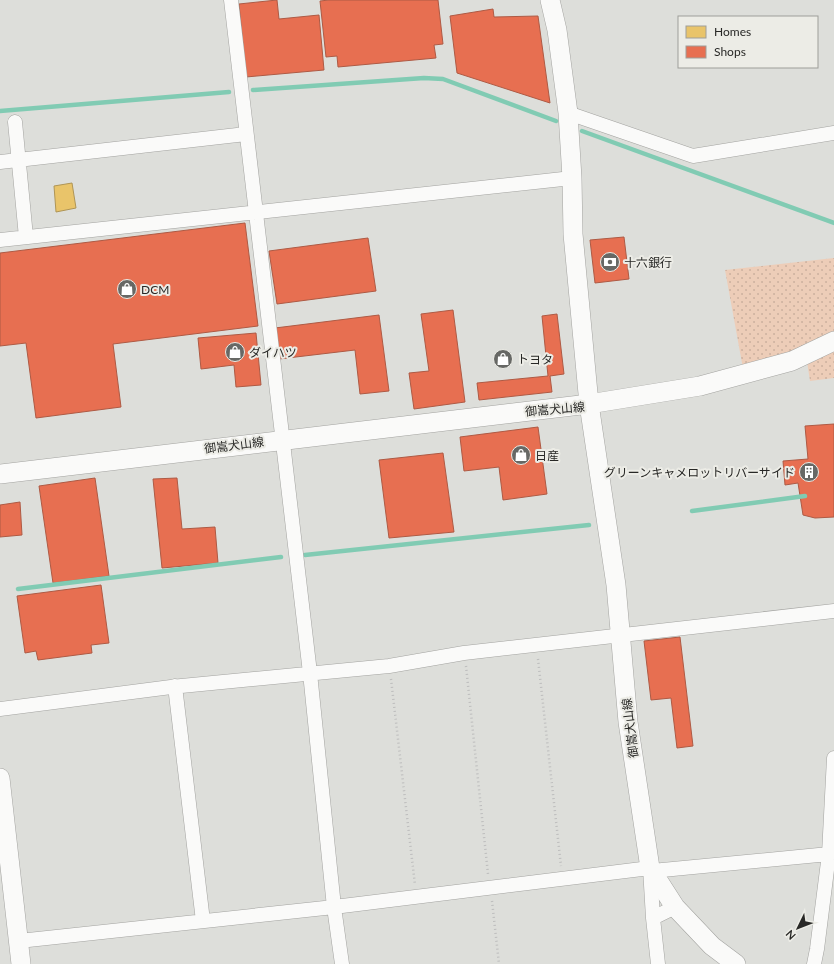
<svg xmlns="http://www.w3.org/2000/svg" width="834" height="964" font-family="Lato,'Noto Sans JP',sans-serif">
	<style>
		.grass { fill: url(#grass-dots) }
		.homes { fill: #e9c46a; stroke: #af9556 }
		.shops { fill: #e76f51; stroke: #ae5a44 }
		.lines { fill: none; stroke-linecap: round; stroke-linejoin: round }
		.stream { stroke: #81cbb3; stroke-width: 4.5 }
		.street-casing { stroke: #a3a3a0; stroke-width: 15 }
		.secondary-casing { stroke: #a3a3a0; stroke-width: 20 }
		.path { stroke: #bdbdbd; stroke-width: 2.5; stroke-dasharray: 1 3; stroke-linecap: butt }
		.street { stroke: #fafaf9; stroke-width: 14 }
		.secondary { stroke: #fafaf9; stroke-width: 19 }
		.labels { text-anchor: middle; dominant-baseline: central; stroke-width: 4; stroke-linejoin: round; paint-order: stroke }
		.poi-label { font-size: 12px; fill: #282826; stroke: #ecece6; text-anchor: start }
		.street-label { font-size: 12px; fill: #282826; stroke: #ecece6 }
	</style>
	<defs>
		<pattern id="grass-dots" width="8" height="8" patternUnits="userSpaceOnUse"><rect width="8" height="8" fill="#edcdb8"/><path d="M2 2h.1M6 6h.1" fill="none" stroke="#cbb09e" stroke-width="1.8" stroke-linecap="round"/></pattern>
	</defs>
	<rect width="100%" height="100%" fill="#dddeda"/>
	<!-- grass -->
	<path class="grass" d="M834 258V378L810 381 806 355 744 374 725 270Z"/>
	<!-- homes -->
	<path class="homes" d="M72 183 76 208 56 212 54 186Z"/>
	<!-- shops -->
	<path class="shops" d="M277 0 279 19 319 15 324 70 246 77 239 4Z
		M329 0H438L443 44 434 45 436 58 338 67 337 56 326 57 320 1Z
		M493 9 494 17 538 16 550 103 457 73 450 16Z
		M245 223 258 326 113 344 121 407 36 418 26 343 0 346V253Z
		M624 237 629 279 595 283 590 240Z
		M368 238 376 291 277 304 269 251Z
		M453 310 465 402 414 409 409 373 429 371 421 314Z
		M557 314 564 374 550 376 552 392 479 400 477 383 548 376 542 316Z
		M379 315 389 391 360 394 355 350 279 359 275 328Z
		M256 333 261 385 236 387 234 365 201 369 198 338Z
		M834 424V517L815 518 803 515 798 483 785 485 783 461 808 459 805 426Z
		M538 427 547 494 503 500 499 467 464 471 460 437Z
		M443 453 454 532 389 538 379 460Z
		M95 478 109 576 53 583 39 486Z
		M177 478 182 529 215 527 218 563 162 568 153 479Z
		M20 502 22 535 0 537V505Z
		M101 585 109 643 91 645 92 653 38 660 36 651 25 653 17 596Z
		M680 637 693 746 677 748 671 698 651 700 644 641Z"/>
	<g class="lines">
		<!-- stream -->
		<path class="stream" d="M253 90 424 78 443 79 556 121
			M0 111 229 92
			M582 131 834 223
			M692 511 805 496
			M305 555 589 525
			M18 589 281 557"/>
		<!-- street casing -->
		<g class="street-casing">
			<path id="street" d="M231 0 310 673 334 907 342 964
				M568 113 693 156 834 133
				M15 122 26 237
				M0 162 246 134
				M0 240 572 178
				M175 686 203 921
				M0 709 171 687 389 666 464 653 834 611
				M652 871 829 854
				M19 941 334 907 650 868 653 918
				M658 964 653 918 675 907
				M814 964 817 949 829 854 834 758"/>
		</g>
		<!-- secondary casing -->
		<g class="secondary-casing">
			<path id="secondary" d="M550 0 557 30 568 113 572 178 573 234 589 404 616 585 628 722 650 868 675 907 712 946 736 964
				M0 474 589 404 700 386 792 361 834 341
				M0 778 21 964"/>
		</g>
		<!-- path -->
		<path class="path" d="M538 659 561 866
			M466 666 488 874
			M391 679 415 885
			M492 901 499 964"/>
		<!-- street -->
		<use href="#street" class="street"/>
		<!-- secondary -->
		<use href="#secondary" class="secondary"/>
	</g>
	<!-- icons -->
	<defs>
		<g id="bank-disc" transform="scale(1)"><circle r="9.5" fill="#676865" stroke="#ecece6"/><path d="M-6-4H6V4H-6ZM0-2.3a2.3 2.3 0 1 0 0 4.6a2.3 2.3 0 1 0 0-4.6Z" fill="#fff"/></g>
		<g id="shop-disc" transform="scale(1)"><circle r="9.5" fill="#676865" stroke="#ecece6"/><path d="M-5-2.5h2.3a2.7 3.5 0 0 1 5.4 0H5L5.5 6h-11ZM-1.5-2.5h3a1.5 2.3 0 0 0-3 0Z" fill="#fff"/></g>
		<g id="building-disc" transform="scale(1)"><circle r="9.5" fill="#676865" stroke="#ecece6"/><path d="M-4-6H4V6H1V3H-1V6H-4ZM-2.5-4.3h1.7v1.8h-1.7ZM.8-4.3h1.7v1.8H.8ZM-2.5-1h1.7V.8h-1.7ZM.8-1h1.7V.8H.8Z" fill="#fff"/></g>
	</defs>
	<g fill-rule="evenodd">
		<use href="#bank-disc" x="610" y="262"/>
		<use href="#shop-disc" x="127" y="289"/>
		<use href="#shop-disc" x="235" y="352"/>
		<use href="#shop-disc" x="503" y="359"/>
		<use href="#shop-disc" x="521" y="455"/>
		<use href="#building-disc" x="809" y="472"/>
	</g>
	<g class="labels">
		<!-- poi labels -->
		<g class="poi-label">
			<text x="624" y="262">十六銀行</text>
			<text x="141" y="289">DCM</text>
			<text x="249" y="352">ダイハツ</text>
			<text x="517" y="359">トヨタ</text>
			<text x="535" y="455">日産</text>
			<text x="795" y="472" text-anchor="end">グリーンキャメロットリバーサイド</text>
		</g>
		<!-- street labels -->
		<g class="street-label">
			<text transform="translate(555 409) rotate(-5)">御嵩犬山線</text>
			<text transform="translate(234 445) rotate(-7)">御嵩犬山線</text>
			<text transform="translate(630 728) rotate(-97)">御嵩犬山線</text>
		</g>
	</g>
	<!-- legend -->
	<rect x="678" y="16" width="140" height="52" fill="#ecece6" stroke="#9e9e99"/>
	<rect x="686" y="26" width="20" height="12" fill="#e9c46a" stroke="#9e9e99"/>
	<text x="714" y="36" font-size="12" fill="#282826">Homes</text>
	<rect x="686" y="46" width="20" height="12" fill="#e76f51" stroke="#9e9e99"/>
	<text x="714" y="56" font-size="12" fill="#282826">Shops</text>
	<!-- north arrow -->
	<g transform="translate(798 928) rotate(227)" stroke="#ecece6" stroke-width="3" paint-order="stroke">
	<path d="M0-3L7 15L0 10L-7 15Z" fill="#282826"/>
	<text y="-6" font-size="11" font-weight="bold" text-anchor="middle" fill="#282826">N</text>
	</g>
</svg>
